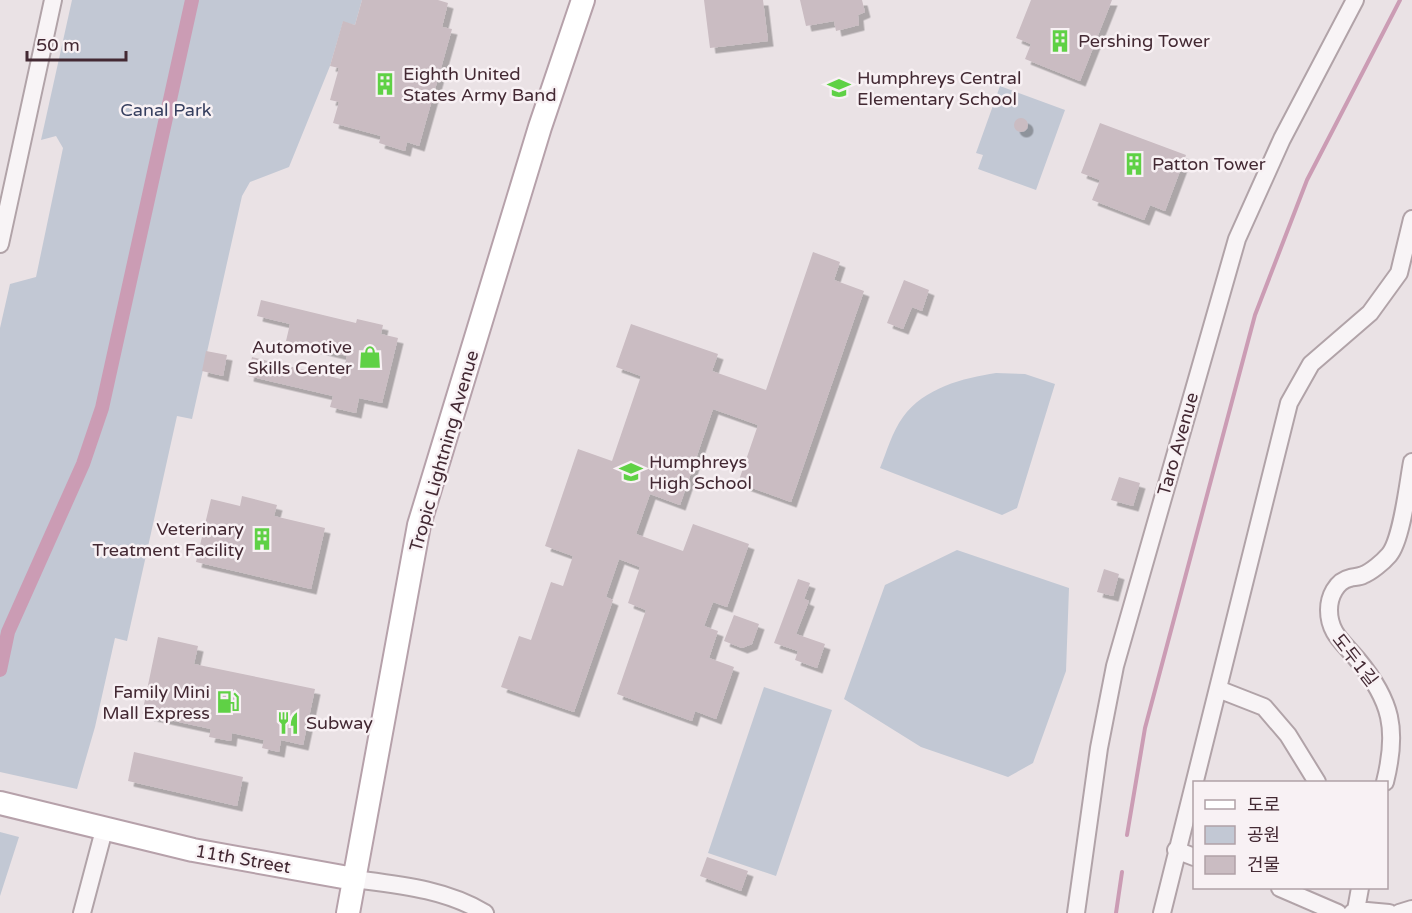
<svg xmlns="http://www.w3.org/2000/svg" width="1412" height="913" font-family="'Varela Round','Noto Sans KR',sans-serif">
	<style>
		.green { fill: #c2c8d4 }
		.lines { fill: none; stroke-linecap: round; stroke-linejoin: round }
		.stream { stroke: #cb9cb4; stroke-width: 4 }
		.canal { stroke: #cb9cb4; stroke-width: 14 }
		.building { fill: #cabcc2; filter: url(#shadow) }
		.minor-casing { stroke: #b1a3a8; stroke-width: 20 }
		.major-casing { stroke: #b6a1aa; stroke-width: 26 }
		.minor { stroke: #f8f4f6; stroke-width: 16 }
		.major { stroke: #fff; stroke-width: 22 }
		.labels { text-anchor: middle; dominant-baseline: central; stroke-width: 5; stroke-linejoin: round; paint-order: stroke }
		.poi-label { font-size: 18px; fill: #432933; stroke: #f8f1f4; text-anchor: start }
		.park-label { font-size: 18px; fill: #363f5f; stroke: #f8f1f4 }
		.street-label { font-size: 18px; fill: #432933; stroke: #f8f1f4 }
	</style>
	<defs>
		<filter id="shadow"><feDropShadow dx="5.5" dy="5.5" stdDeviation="0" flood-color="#0004"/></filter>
	</defs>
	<rect width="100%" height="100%" fill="#eae2e5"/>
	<!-- green -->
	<path class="green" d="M72 0H362L355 25 343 22 330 66 289 167 250 182 242 196 192 419 177 416 127 641 115 638 95 727 77 789 0 772V328L10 284 36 277 63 148 56 136 41 140Z
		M1000 86 1065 110 1036 190 978 169 983 155 976 153Z
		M996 373 1025 374 1055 384 1017 508 1002 515 880 468C887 451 892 432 903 417 924 388 963 378 996 373Z
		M957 550 1069 588 1066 671 1033 763 1008 777 921 747 844 699 885 585Z
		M764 687 832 710 776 876 708 853Z
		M0 832 19 837 0 896Z"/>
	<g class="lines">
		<!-- stream -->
		<path class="stream" d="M1127 835 1145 728 1255 315 1307 180 1400 0
			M1116 913 1122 872"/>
		<!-- canal -->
		<path class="canal" d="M0 670 8 632 83 464 102 408 192 0"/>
	</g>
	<!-- building -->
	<path class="building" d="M362 0H438L448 3 442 27 452 29 419 146 407 142 405 151 379 143 381 136 333 123 339 102 330 100 339 68 330 66 343 21 355 25Z
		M704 0H763L768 41 710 48Z
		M800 0H862L865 12 858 15 859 25 836 31 834 21 806 26Z
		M1031 0H1112L1080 81 1025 59 1031 44 1016 38Z
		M1014 125a7 7 0 1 1 14 0a7 7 0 1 1-14 0Z
		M1100 123 1186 155 1165 211 1150 205 1144 220 1092 200 1100 180 1081 173Z
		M813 252 840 262 834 280 864 291 791 502 738 483 758 425 713 409 680 505 650 494 636 534 683 551 693 524 749 544 727 607 713 602 704 626 718 631 709 658 734 667 716 719 695 711 692 721 617 694 646 610 628 603 640 567 619 559 606 597 613 600 574 712 501 687 519 636 531 640 551 582 563 586 573 556 545 546 578 449 612 461 641 376 616 367 631 324 718 354 712 371 766 390Z
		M904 280 929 290 922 311 912 307 903 329 887 323Z
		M261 300 356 323 357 319 383 325 381 334 398 338 382 403 359 398 356 413 330 407 333 396 248 376 252 357 341 379 347 356 286 341 290 324 257 316Z
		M206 351 227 355 223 376 202 371Z
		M1119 477 1140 483 1133 506 1111 500Z
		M242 496 277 505 274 516 325 528 311 589 196 562 211 499 240 506Z
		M1104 569 1119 574 1113 596 1097 592Z
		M798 579 810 583 804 599 809 601 796 634 825 644 817 668 795 660 798 651 774 643Z
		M734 615 759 624 752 644 742 648 724 641Z
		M158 637 198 646 194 664 315 689 303 745 281 740 279 752 262 748 264 740 232 733 231 741 209 737 211 729 142 714Z
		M134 752 243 777 237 806 128 781Z
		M707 857 748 871 741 891 700 876Z"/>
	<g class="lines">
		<!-- minor casing -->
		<g class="minor-casing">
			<path id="minor" d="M0 244 53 0
				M1218 689 1264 707 1288 735 1317 782
				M1385 782C1398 730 1392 701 1357 659 1343 642 1329 633 1329 610 1329 597 1336 581 1350 578 1354 577 1359 577 1363 575 1371 572 1383 562 1389 555 1402 540 1408 483 1412 462
				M1176 850 1194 857
				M354 879C400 885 445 889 485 913
				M1280 888 1338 913
				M1356 910 1389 913
				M82 913 104 830
				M1076 913 1099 748 1115 666 1237 239 1282 139 1355 0
				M1162 913 1289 403 1311 364 1370 313 1399 273 1412 219
				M1352 913 1356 910 1360 888
				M1399 913 1412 909"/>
		</g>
		<!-- major casing -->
		<g class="major-casing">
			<path id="major" d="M0 803 193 850 354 879
				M348 913 419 525 540 127 583 0"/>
		</g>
		<!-- minor -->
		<use href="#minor" class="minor"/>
		<!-- major -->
		<use href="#major" class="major"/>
	</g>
	<!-- icons -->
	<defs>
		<g id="building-bare" transform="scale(1.8)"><path d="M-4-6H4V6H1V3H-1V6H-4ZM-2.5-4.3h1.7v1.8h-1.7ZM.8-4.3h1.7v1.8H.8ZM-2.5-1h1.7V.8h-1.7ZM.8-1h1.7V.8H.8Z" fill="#5fd145" stroke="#f8f1f4" stroke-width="2.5" paint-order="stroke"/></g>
		<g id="school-bare" transform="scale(1.8)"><path d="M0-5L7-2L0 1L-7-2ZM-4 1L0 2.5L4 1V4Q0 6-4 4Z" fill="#5fd145" stroke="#f8f1f4" stroke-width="2.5" paint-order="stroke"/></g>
		<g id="shop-bare" transform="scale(1.8)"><path d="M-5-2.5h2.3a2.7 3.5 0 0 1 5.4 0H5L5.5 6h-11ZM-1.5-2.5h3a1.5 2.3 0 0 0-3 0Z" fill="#5fd145" stroke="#f8f1f4" stroke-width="2.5" paint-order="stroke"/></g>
		<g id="fuel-bare" transform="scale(1.8)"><path d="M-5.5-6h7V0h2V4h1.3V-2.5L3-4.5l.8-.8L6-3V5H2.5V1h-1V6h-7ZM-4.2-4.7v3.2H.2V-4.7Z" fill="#5fd145" stroke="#f8f1f4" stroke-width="2.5" paint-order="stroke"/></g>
		<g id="restaurant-bare" transform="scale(1.8)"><path d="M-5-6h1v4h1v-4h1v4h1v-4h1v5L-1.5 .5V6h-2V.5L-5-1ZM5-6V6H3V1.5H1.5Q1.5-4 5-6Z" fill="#5fd145" stroke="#f8f1f4" stroke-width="2.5" paint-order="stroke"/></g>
	</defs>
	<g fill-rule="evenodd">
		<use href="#building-bare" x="1060" y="41"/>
		<use href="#building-bare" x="385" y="84"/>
		<use href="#school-bare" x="839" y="88"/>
		<use href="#building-bare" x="1134" y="164"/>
		<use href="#shop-bare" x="370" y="357"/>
		<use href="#school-bare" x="631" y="472"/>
		<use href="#building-bare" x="262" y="539"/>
		<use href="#fuel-bare" x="228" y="702"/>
		<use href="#restaurant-bare" x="288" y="723"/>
	</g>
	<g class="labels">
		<!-- poi labels -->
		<g class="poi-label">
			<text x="1078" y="41">Pershing Tower</text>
			<text x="403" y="74">Eighth United<tspan x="403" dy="21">States Army Band</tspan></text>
			<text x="857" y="78">Humphreys Central<tspan x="857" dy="21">Elementary School</tspan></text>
			<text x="1152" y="164">Patton Tower</text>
			<text x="352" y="347" text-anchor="end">Automotive<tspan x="352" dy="21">Skills Center</tspan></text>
			<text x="649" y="462">Humphreys<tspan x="649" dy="21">High School</tspan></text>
			<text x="244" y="529" text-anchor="end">Veterinary<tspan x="244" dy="21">Treatment Facility</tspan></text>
			<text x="210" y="692" text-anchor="end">Family Mini<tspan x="210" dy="21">Mall Express</tspan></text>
			<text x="306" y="723">Subway</text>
		</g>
		<!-- park labels -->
		<g class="park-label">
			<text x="166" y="110">Canal Park</text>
		</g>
		<!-- street labels -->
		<g class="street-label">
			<text transform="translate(1178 444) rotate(-74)">Taro Avenue</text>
			<text transform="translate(444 451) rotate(-74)">Tropic Lightning Avenue</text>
			<text transform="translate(1355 660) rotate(52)">도두1길</text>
			<text transform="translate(243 859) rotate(10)">11th Street</text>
		</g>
	</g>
	<!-- legend -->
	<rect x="1193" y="781" width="195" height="108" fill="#f8f1f4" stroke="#b0a1a7" stroke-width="1.5"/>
	<rect x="1205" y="800" width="30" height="9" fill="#ffffff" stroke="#b0a1a7" stroke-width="1.5"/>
	<text x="1247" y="811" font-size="18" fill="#432933">도로</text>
	<rect x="1205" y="826" width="30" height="18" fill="#c2c8d4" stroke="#b0a1a7" stroke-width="1.5"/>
	<text x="1247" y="841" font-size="18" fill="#432933">공원</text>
	<rect x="1205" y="856" width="30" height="18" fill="#cabcc2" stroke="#b0a1a7" stroke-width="1.5"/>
	<text x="1247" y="871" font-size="18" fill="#432933">건물</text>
	<!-- scale -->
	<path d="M27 51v9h99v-9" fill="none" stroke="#432933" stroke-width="3"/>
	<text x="36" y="51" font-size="18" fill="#432933" stroke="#f8f1f4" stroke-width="4.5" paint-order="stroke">50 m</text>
</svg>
